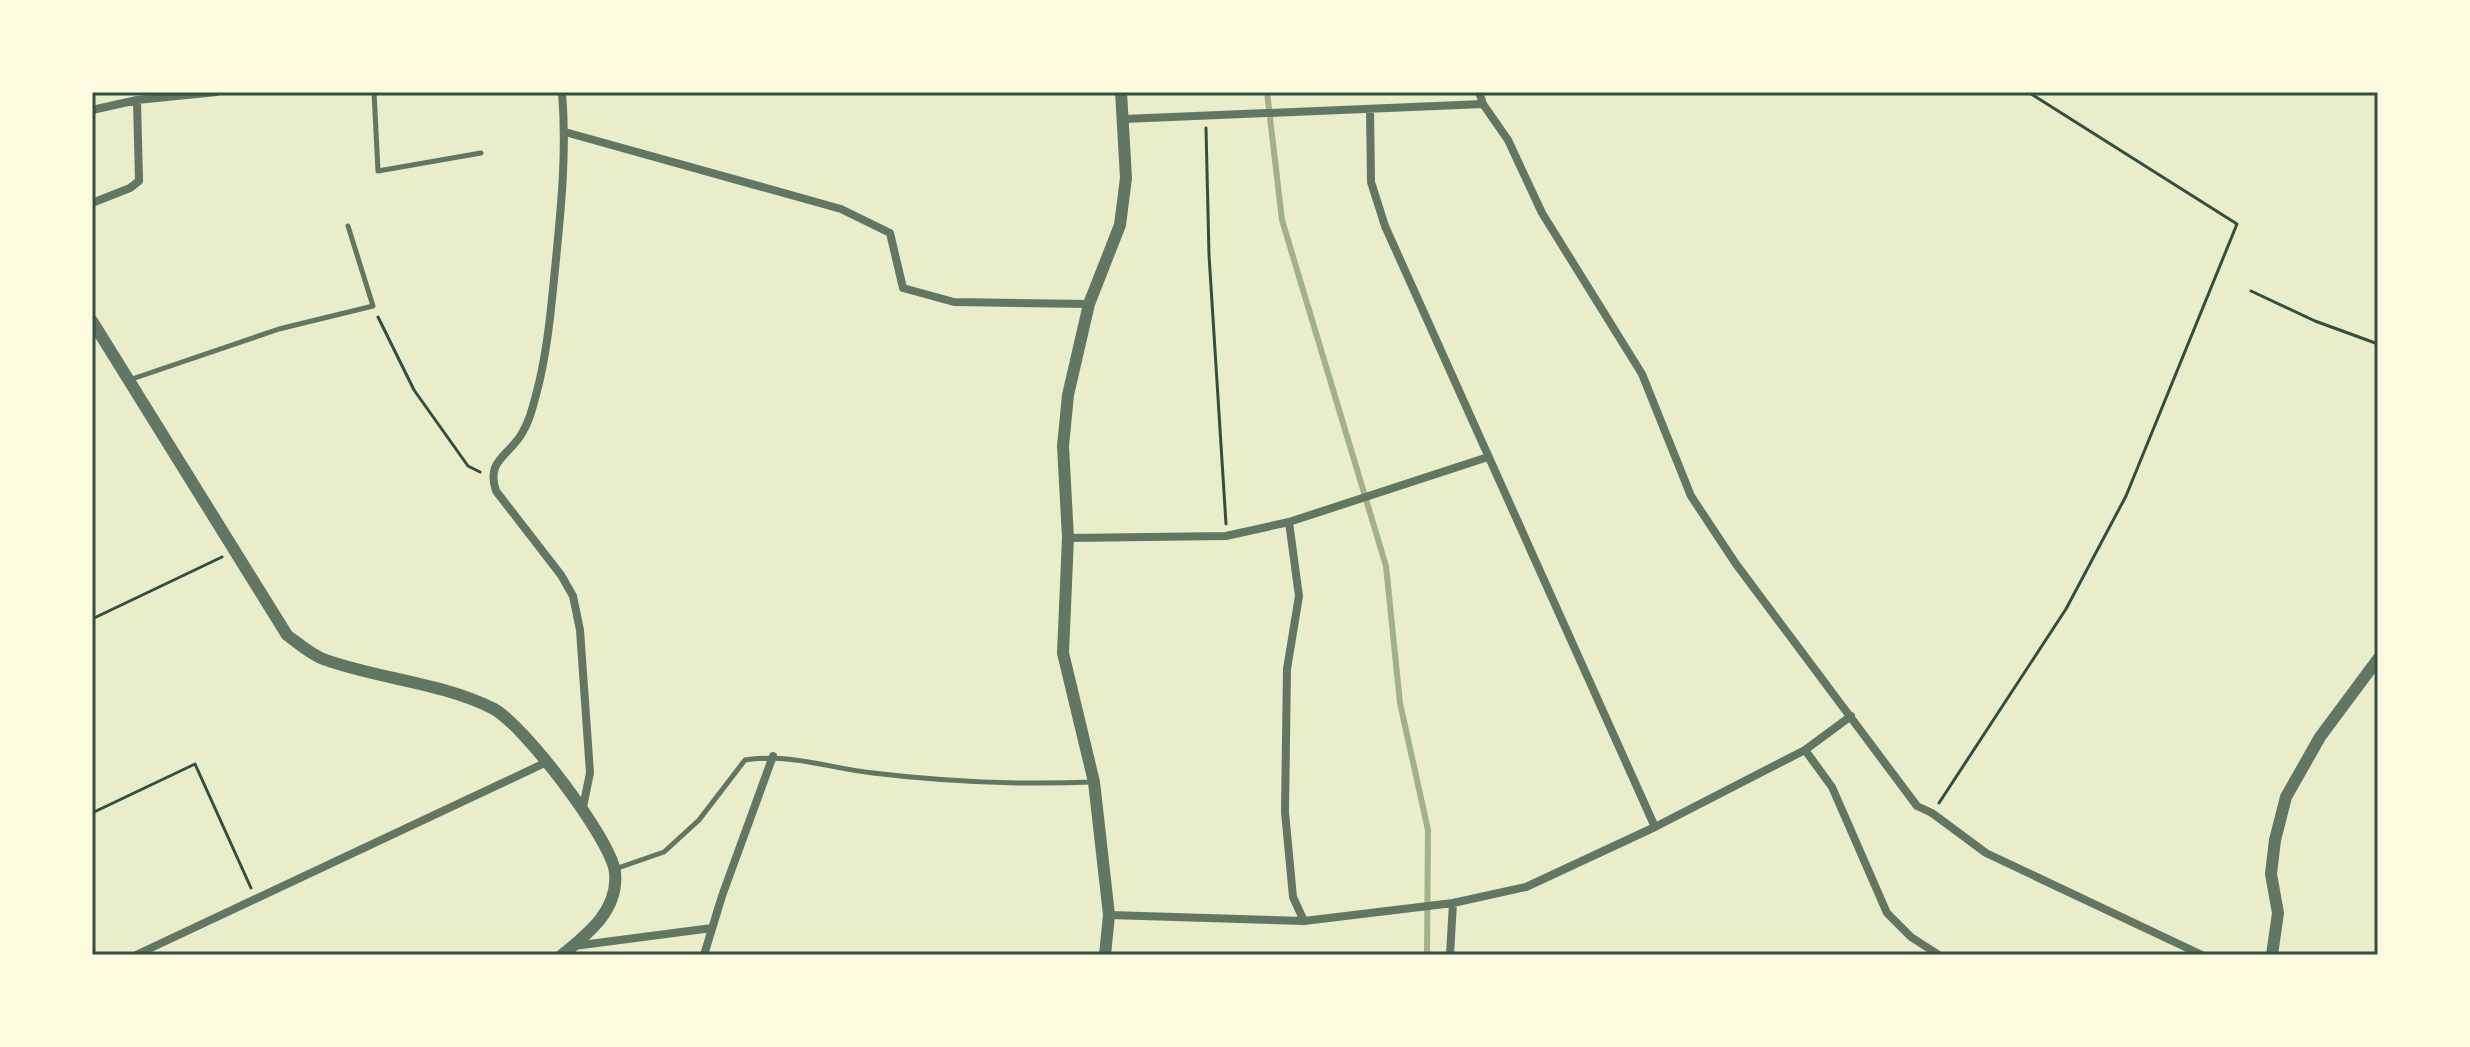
<svg xmlns="http://www.w3.org/2000/svg" width="2470" height="1047" font-family="Inter,sans-serif">
	<style>
		.lines { fill: none; stroke-linecap: round; stroke-linejoin: round }
		.stream { stroke: #a3b18a; stroke-width: 6 }
		.path { stroke: #344e41; stroke-width: 3 }
		.service { stroke: #617663; stroke-width: 5 }
		.minor { stroke: #617663; stroke-width: 8 }
		.tertiary { stroke: #617663; stroke-width: 12 }
		.neatline { fill: none; stroke: #344e41; stroke-width: 3 }
	</style>
	<rect width="100%" height="100%" fill="#e9edc9"/>
	<g class="lines">
		<!-- stream -->
		<path class="stream" d="M1267 92 1282 220 1386 566 1400 703 1428 830 1427 955"/>
		<!-- path -->
		<path class="path" d="M1206 128 1209 255 1226 524
			M2251 291 2315 321 2378 344
			M378 317 414 390 468 466 480 472
			M92 619 222 557
			M1939 803 2066 609 2126 496 2237 224 2028 92
			M92 813 195 764 251 888"/>
		<!-- service -->
		<path class="service" d="M374 92 378 171 481 153
			M132 379 279 329 373 306 348 226
			M615 869 664 852 699 820 745 760C793 753 827 768 873 773 947 782 1019 785 1093 782"/>
		<!-- minor -->
		<path class="minor" d="M562 92C567 152 561 209 555 269 551 310 547 355 536 395 532 410 529 422 521 435 507 457 486 461 496 491L561 575 573 596 580 630 590 773 583 807
			M1479 92 1483 104 1508 140 1542 213 1642 374 1691 496 1736 564 1917 806 1932 813 1986 853 2202 955
			M137 100 217 92
			M1370 109 1371 182 1385 226 1655 827
			M92 110 137 100 139 181 130 188 92 203
			M1124 119 1483 104
			M565 132 841 209 890 233 903 288 954 302 1089 304
			M1289 522 1299 596 1287 669 1285 812 1293 897 1304 921
			M1068 538 1226 536 1289 522 1488 457
			M1805 750 1832 787 1887 913 1911 937 1939 955
			M1109 915 1304 921 1453 903 1526 887 1655 827 1805 750 1851 716
			M574 946 712 928
			M136 955 547 762
			M704 955 722 896 773 756
			M1450 955 1453 903"/>
		<!-- tertiary -->
		<path class="tertiary" d="M92 321 287 635C298 643 310 654 323 659 378 679 439 682 492 708 522 722 611 839 615 872 619 910 588 934 562 955
			M1105 955 1109 915 1094 782 1063 653 1068 538 1063 446 1068 395 1089 304 1120 225 1126 178 1121 92
			M2272 955 2278 913 2271 874 2275 840 2286 797 2320 737 2378 659"/>
	</g>
	<!-- border -->
	<rect width="2470" height="1047" fill="none" stroke="#fefae0" stroke-width="188"/>
	<rect x="94" y="94" width="2282" height="859" class="neatline"/>
</svg>
